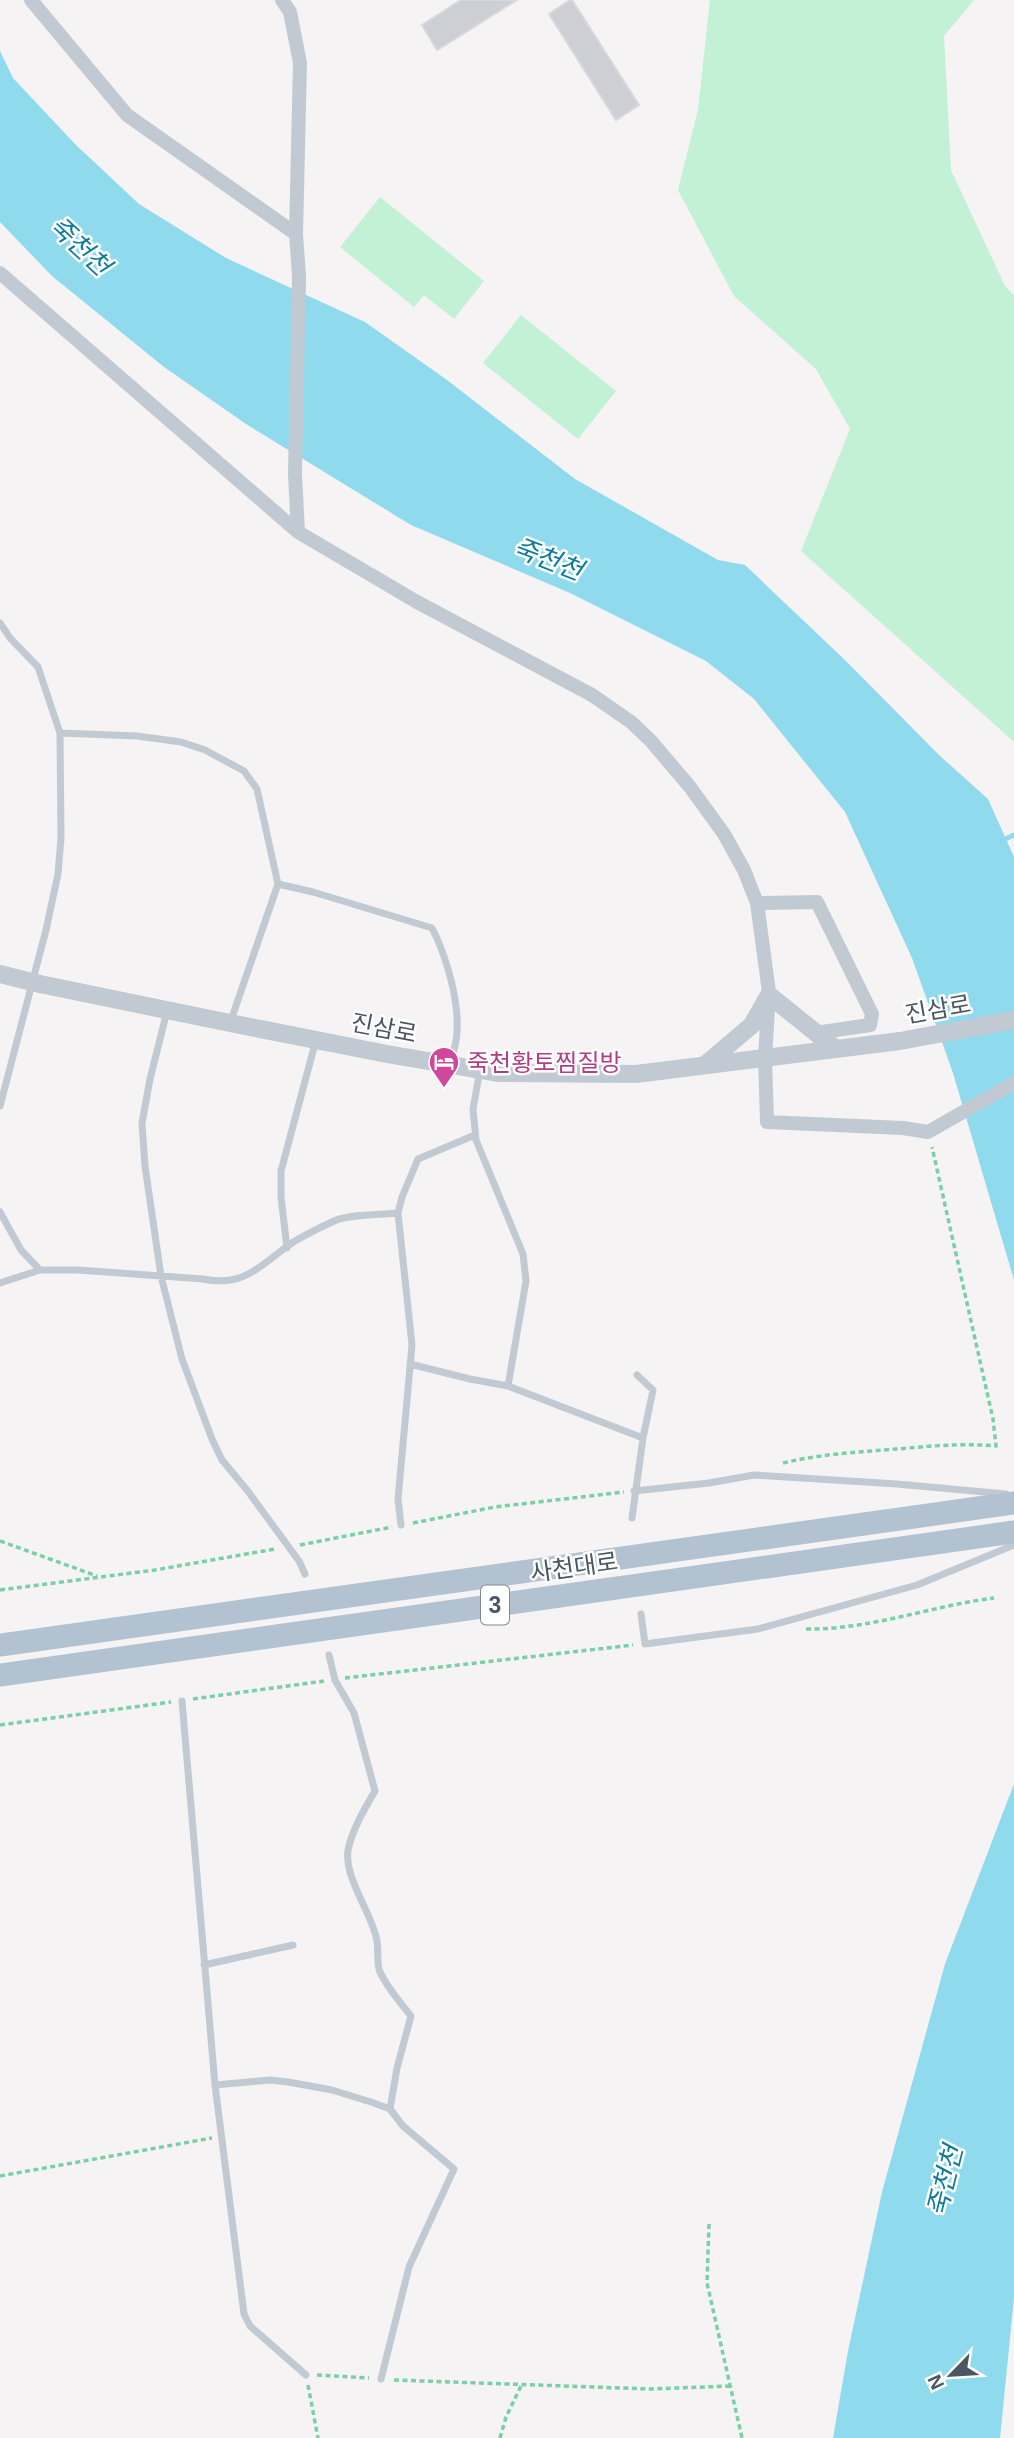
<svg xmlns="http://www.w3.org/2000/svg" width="1014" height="2438" font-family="Helvetica,'Noto Sans KR',sans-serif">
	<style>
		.green { fill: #c3f1d5 }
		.water { fill: #90daee }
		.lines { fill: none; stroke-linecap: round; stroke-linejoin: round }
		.stream { stroke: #90daee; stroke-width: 5 }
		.building { fill: #cdcfd5; stroke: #d7d9de; stroke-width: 2 }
		.path { stroke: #7ad0a6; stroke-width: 3.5; stroke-dasharray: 5 3.5; stroke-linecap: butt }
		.service { stroke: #c1cad2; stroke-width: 7 }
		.minor { stroke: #c1cad2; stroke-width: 14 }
		.tertiary { stroke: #c1cad2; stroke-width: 18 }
		.primary { stroke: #b3c2d1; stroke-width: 23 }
		.labels { text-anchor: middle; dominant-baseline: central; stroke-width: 5; stroke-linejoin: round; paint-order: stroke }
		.shield { fill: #fff; stroke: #808990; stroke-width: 2 }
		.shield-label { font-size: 23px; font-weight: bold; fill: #4a5661 }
		.street-label { font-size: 24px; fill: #4a5661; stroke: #fff }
		.hotel-label { font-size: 24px; fill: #b23c85; stroke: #fff; text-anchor: start }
		.water-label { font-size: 26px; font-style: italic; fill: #0c7c9b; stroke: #fff }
	</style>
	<rect width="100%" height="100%" fill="#f5f3f3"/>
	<!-- green -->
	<path class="green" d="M710 0H974L944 36 951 170 1005 286 1014 295V742L801 551 850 429 816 369 734 296 678 190 698 110Z
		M380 197 484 281 454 319 424 295 414 307 340 247Z
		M521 315 616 391 578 439 483 363Z"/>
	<!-- water -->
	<path class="water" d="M0 51 13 78 75 144 139 204 226 258 365 322 447 380 575 479 718 560 745 565 847 662 939 755 988 799 1014 857V1280L953 1073 912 958 845 812 754 699 706 661 570 593 411 525 246 424 164 367 52 276 0 222Z
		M1014 1784V2298L1000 2438H833L848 2351 882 2192 945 1964Z"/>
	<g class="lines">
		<!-- stream -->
		<path class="stream" d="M1001 841 1014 835"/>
	</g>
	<!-- building -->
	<path class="building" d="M461 0H517L437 50 422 25Z
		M570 0H572L639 105 616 120 549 14Z"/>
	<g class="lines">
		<!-- path -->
		<path class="path" d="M783 1463C820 1454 859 1452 897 1449 930 1446 962 1443 996 1446L993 1419 932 1147
			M413 1523 495 1507 624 1492
			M0 1541 97 1576
			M300 1545 392 1527
			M0 1590 155 1570 275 1549
			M806 1629C869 1630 931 1606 994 1598
			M345 1678 633 1645
			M193 1699 324 1681
			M0 1725 171 1702
			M0 2176 212 2138
			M709 2224 707 2283 742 2438
			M317 2375 369 2378
			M394 2380 650 2389 730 2386
			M308 2385 318 2438
			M500 2438 506 2417 521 2386"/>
		<!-- service -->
		<path class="service" d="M0 623 10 638 38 667 60 733 61 838 58 874 46 930 0 1106
			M60 733 137 736 181 742 205 750 244 771 257 789 278 884 230 1023
			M278 884 313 892 432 928C446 955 459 1000 457 1031 457 1041 453 1053 451 1064
			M167 1011 150 1079 142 1123 145 1166 161 1276 182 1359 212 1439 222 1460 247 1490 299 1561 305 1574
			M480 1070 473 1109 476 1140 523 1254 526 1281 508 1386
			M0 1212 21 1250 40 1270
			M287 1248 281 1197V1171L316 1040
			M0 1283 40 1270H78L203 1279C248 1288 262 1262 295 1241 307 1234 321 1227 334 1221 350 1214 380 1215 398 1213
			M410 1364 470 1379 508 1386 643 1438
			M634 1491 709 1483 754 1475 897 1484 1006 1494
			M632 1518 643 1438 653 1390 637 1375
			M401 1525 398 1499 412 1345 398 1213 402 1197 418 1159 475 1135
			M641 1614 645 1644 758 1629 917 1585 1014 1545
			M329 1655 335 1680 354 1713 375 1791C365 1808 352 1830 348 1850 344 1879 372 1912 377 1941 379 1951 376 1963 380 1972 388 1989 400 2002 411 2016L397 2068 390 2109
			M182 1701 215 2085 244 2314 250 2326 306 2375
			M204 1965 293 1945
			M215 2085 270 2080 288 2082 332 2090 371 2102 390 2109 403 2126 454 2169 409 2267 381 2379"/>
		<!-- minor -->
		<path class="minor" d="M31 0 127 115 296 234
			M282 0 290 12 300 63 296 234 299 276 295 474 298 532
			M0 273 298 532 417 602 592 695 631 722 651 741 690 787 724 834 744 870 757 903 769 992 765 1058 767 1122 903 1128 928 1132 1014 1083
			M757 903 817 902 872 1014 870 1025 815 1033"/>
		<!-- tertiary -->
		<path class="tertiary" d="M0 974 40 984 230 1023 387 1054 498 1073 636 1074 900 1041 1014 1020
			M706 1064 752 1025 769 995 836 1049"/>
		<!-- primary -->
		<path class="primary" d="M0 1645 1014 1503
			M0 1675 1014 1532"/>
	</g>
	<!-- icons -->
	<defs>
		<g id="hotel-pin" transform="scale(1.575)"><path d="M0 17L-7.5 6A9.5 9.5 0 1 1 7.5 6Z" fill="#d1479c" stroke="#fff"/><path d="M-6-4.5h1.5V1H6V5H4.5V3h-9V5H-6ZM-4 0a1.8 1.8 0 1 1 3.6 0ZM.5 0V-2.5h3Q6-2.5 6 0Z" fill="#fff"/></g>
	</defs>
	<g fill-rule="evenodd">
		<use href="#hotel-pin" x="444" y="1062"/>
	</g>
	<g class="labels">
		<!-- shield labels -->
		<rect class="shield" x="481" y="1585.5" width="28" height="39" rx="5"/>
		<g class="shield-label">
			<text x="495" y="1605">3</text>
		</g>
		<!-- street labels -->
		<g class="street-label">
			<text transform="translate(938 1009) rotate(-10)">진삼로</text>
			<text transform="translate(384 1028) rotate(11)">진삼로</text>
			<text transform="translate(574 1567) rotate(-8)">사천대로</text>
		</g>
		<!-- hotel labels -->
		<g class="hotel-label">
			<text x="467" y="1062">죽천황토찜질방</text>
		</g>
		<!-- water labels -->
		<g class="water-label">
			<text transform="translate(80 246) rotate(43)">죽천천</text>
			<text transform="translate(548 559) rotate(21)">죽천천</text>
			<text transform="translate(945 2181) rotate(-76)">죽천천</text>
		</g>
	</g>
	<!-- north arrow -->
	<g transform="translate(951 2375) rotate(245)" stroke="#ffffff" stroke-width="5" paint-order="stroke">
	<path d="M0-5L12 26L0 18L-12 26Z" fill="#4a5661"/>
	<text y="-10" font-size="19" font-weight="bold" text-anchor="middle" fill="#4a5661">N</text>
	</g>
</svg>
